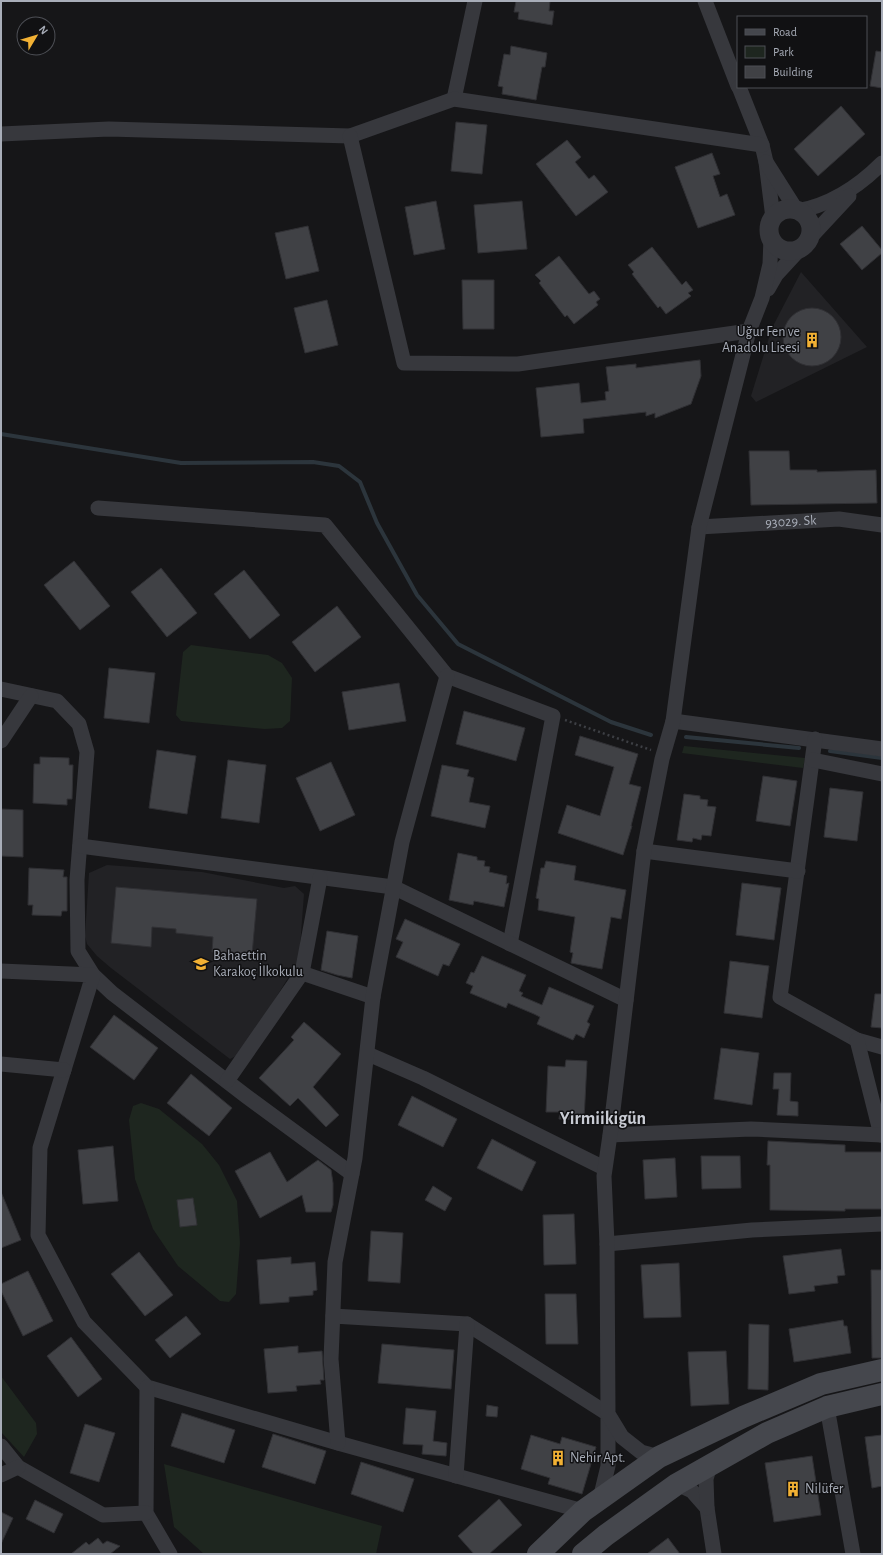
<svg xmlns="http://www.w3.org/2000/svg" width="883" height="1555" font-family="'Alegreya Sans',sans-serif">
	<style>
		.built { fill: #222225 }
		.green { fill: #1e261f }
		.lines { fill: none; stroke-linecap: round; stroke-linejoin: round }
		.stream { stroke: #2c353c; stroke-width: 4 }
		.building { fill: #404145; stroke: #303034 }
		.path { stroke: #3d3f44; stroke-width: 2.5; stroke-dasharray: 2 3; stroke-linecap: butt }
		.minor { stroke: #37383d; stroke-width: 15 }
		.tertiary { stroke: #37383d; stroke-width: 19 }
		.secondary { stroke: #45474d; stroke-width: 22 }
		.labels { text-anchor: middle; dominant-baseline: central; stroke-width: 3; stroke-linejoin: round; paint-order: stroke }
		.poi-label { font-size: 14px; fill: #a8adb8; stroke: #111113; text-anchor: start }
		.street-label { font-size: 14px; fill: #a8adb8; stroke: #111113 }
		.district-label { font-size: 18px; font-weight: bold; fill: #c9ccd4; stroke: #111113 }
	</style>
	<rect width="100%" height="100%" fill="#161618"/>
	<!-- built -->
	<path class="built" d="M801 272 867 347 756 402 751 396 772 328Z
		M107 865 202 872 284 888 295 886 304 894 299 960 242 1053 230 1059 111 968 97 956 87 944 85 936 89 873Z"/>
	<!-- green -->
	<path class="green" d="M191 645 268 655 282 663 292 678 290 721 282 728 265 729 181 721 176 715 183 652Z
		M684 746 805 758 803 768 682 753Z
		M141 1103 159 1109 202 1144 219 1165 237 1201 240 1243 236 1294 229 1302 220 1301 178 1266 153 1229 135 1179 129 1120 133 1106Z
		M1 1376 36 1423 37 1434 24 1457 1 1432Z
		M164 1464 382 1526 376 1554H204L174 1527Z"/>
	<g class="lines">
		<!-- stream -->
		<path class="stream" d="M1 434 181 463 313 462 339 466 360 482 377 523 417 595 458 644 611 722 651 735
			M686 737 799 748
			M830 751 882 758"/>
	</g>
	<!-- building -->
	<path class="building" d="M516 1H550L549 11H554L552 25 518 19 519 12H514Z
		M511 46 547 53 545 67H542L536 100 502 94 503 87 498 86 504 54 510 55Z
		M876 51 882 52V88L870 86Z
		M841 106 865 134 818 176 794 149Z
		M456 122 487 125 482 174 451 171Z
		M567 140 581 157 575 162 589 179 594 175 608 192 576 216 536 164Z
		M712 153 720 174 713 176 720 197 727 194 735 215 698 228 675 167Z
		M436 201 445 249 414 255 405 207Z
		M522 201 527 249 478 253 474 205Z
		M308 226 319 271 286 279 275 233Z
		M862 226 882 250V253L862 270 840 244Z
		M652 247 682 285 686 281 693 290 688 293 691 296 666 314 660 306 658 308 632 274 634 272 628 265Z
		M559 256 589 294 594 291 600 299 596 302 598 305 574 324 567 315 565 317 539 283 541 281 535 275Z
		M462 280H494V329H463Z
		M327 300 338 345 305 353 294 308Z
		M783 337a29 29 0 1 1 58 0a29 29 0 1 1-58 0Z
		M700 360 701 376 691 404 655 418V413L646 416V412L583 419 584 433 541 437 536 388 579 383 581 403 606 400 605 392 609 391 606 367 636 364V368Z
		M749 451H789L790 470H817V472L876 470 877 503 751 505Z
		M74 561 110 606 80 630 44 585Z
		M161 568 197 613 167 637 131 592Z
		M244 570 280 615 250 639 214 594Z
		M337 606 361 637 315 672 292 642Z
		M109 668 155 673 149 723 104 718Z
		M399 683 406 721 349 730 342 692Z
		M464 711 525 728 516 761 456 744Z
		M580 736 638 754 629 784 641 787 631 826H632L623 855 558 833 567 805 600 816 614 767 575 755Z
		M157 750 196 756 187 814 149 808Z
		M40 757 69 758V765H73L72 799H67V805L33 803 34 764H40Z
		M228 760 266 765 259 823 221 818Z
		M331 762 355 815 320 831 296 778Z
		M442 765 469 770 467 776 474 778 469 802 490 806 485 828 431 816Z
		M763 776 797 781 790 826 756 821Z
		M830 788 863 792 857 841 824 837Z
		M684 794 700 796V799L708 800 707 806 716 807 711 836 702 835 701 840 693 838 692 842 677 840Z
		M1 809 23 810V857L1 856Z
		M458 853 477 857V860L485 861 484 866 490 867 489 872 507 876 506 884 509 883 504 907 474 901 473 905 449 900Z
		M546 861 576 866 574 880 626 890 621 919 611 917 602 969 571 963 573 953 570 952 575 917 538 910 539 899 536 898 541 868H544Z
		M29 868 64 870 63 877H67V911H62L61 916 32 915 33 905H28Z
		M742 883 781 888 774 940 736 935Z
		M116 887 257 899 252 955 212 952 213 937 176 933V929L152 927 151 947 111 943Z
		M405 919 460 944 449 966 443 964 438 976 396 957 403 942 396 939Z
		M327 931 358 936 352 978 337 975 321 970Z
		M482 956 526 975 519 991 523 993 521 996 542 1005 549 987 594 1006 587 1022 590 1024 584 1038 576 1034 573 1040 537 1024 540 1017 534 1014 508 1003 506 1008 470 993 473 986 466 983 471 972 474 973Z
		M730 961 769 966 762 1018 724 1013Z
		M875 994H882V1028L871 1027Z
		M114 1015 158 1048 134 1080 90 1047Z
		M304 1022 341 1054 313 1087 339 1115 326 1127 298 1098 290 1106 259 1078 294 1040 291 1037Z
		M721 1048 759 1053 752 1105 714 1099Z
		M566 1060 587 1061 584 1120 559 1119 560 1112H546L548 1066 565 1067Z
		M774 1073H791L790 1101 798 1102V1116L777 1115 779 1089H773Z
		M191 1074 232 1108 209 1136 167 1103Z
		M412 1096 457 1119 443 1147 398 1125Z
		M492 1139 536 1162 522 1191 477 1168Z
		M768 1141 845 1145V1152H882V1209H845V1211L770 1210V1165H767Z
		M113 1146 118 1201 83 1204 78 1150Z
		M270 1152 287 1182 318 1160 331 1170 333 1183V1205L331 1212H306L302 1195 260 1218 235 1171Z
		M701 1156H740L741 1188 702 1189Z
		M675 1158 677 1197 645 1199 643 1160Z
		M433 1186 452 1198 445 1211 425 1200Z
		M1 1192 21 1240 1 1248Z
		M193 1198 197 1225 180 1227 177 1200Z
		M574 1214 576 1264 544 1265 543 1215Z
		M371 1231 403 1233 400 1283 368 1281Z
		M841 1249 845 1275 837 1276 838 1283 814 1286 815 1291 789 1294 783 1256Z
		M139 1252 173 1295 145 1316 111 1274Z
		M291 1257V1264L315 1262 317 1290 313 1291V1295L289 1297V1302L260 1304 257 1260Z
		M679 1263 681 1317 644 1318 641 1265Z
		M871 1270H882V1358H872Z
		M28 1271 53 1321 23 1336 1 1291V1284Z
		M545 1294H576L578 1344H546Z
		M186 1316 201 1334 170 1358 155 1340Z
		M843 1320 844 1326H847L851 1353 794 1362 789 1329Z
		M749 1324 769 1325 768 1390 748 1389Z
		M71 1337 102 1379 78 1397 47 1356Z
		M382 1344 454 1350 451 1389 378 1383Z
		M298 1346V1353L322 1351 324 1380H320L321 1384 296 1386 297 1391 268 1393 264 1349Z
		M726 1351 729 1404 691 1406 688 1352Z
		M487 1405 498 1407 497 1417 486 1416Z
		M406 1408 436 1411 433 1441 447 1443 446 1456 422 1454 423 1445 403 1444Z
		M182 1413 235 1430 224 1463 171 1446Z
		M85 1424 115 1433 99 1482 70 1473Z
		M273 1434 326 1451 315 1484 262 1467Z
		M531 1435 560 1444 562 1437 596 1447 582 1494 548 1484 550 1478 521 1469Z
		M882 1435V1486L872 1488 865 1437Z
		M812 1456 821 1515 774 1522 765 1463Z
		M361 1462 414 1479 403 1512 351 1494Z
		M499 1499 522 1525 489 1554H474L458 1536Z
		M35 1500 63 1514 54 1533 26 1519Z
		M1 1512 13 1518 1 1544Z
		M98 1538 103 1544 107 1541 120 1546 110 1554H71L86 1542 89 1545Z
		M668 1538 680 1554H647Z"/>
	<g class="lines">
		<!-- path -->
		<path class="path" d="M565 720 651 750"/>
		<!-- minor -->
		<g class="minor">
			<path d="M705 1 738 86"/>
			<path d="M739 87 762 145 766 162 773 218"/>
			<path d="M454 99 475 1"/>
			<path d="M1 134 109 129 350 136 454 99 762 145"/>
			<path d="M350 136 404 363 518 364 749 331"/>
			<path d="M766 162 797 211C831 205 858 187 882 163"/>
			<path d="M809 239 849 196"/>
			<path d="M768 289 776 275 800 249"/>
			<path d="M98 508 325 525 447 676 553 716 510 944"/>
			<path id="s1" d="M699 527 839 519 882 525"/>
			<path d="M1 689 57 701 79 724 87 752 77 880 78 951 93 975 112 993 246 1096 352 1174"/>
			<path d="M673 721 882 749"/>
			<path d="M815 739 780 997 857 1040 882 1047"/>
			<path d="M1 741 31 696"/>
			<path d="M813 760 882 774"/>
			<path d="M80 846 393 887 626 1000"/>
			<path d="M644 851 798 871"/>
			<path d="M1 971 93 975 40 1148 38 1235 84 1322 147 1387 338 1443 583 1511"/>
			<path d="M302 973 373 997"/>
			<path d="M857 1040 881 1135"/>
			<path d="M368 1054 423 1078 604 1168"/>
			<path d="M1 1064 64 1070"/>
			<path d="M227 1081 302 973 320 878"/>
			<path d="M610 1135 751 1129 882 1135"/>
			<path d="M607 1244 752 1230 882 1224"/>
			<path d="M333 1316 467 1324 608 1414V1466L600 1499"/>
			<path d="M147 1387 146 1513 170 1554"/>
			<path d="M827 1407 853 1554"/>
			<path d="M338 1443 331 1359 335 1262 355 1158 373 997 402 842 447 676"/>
			<path d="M1 1446 18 1467 103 1515 146 1513"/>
			<path d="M659 1457 641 1452 622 1437 608 1414 607 1244 604 1176 610 1135 644 851 662 759 673 721 699 527 749 331 762 298 770 264 771 238"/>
			<path d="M1 1475 18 1467"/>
			<path d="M456 1476 467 1324"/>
			<path d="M677 1484 692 1491 707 1508 714 1554"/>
			<path d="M707 1508 706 1479 710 1465"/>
		</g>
		<!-- tertiary -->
		<path class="tertiary" d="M769 230a21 21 0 1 1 42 0a21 21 0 1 1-42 0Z"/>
		<!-- secondary -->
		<path class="secondary" d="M538 1554 583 1511 659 1457 743 1417 821 1384 882 1370
			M583 1554 606 1535 677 1484 767 1433 827 1407 882 1394"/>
	</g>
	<!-- icons -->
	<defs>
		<g id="building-bare" transform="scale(1.2)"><path d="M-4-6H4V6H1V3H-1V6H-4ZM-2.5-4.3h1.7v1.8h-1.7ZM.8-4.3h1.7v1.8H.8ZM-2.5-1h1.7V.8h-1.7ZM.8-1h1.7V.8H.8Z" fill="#f2b134" stroke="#111113" stroke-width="2.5" paint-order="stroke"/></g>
		<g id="school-bare" transform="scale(1.2)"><path d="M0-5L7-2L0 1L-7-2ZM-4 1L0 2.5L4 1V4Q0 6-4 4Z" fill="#f2b134" stroke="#111113" stroke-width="2.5" paint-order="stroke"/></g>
	</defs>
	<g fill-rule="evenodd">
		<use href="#building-bare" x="812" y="340"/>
		<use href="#school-bare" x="201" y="964"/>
		<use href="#building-bare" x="558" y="1458"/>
		<use href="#building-bare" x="793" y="1489"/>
	</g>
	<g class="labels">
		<!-- poi labels -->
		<g class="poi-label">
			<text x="800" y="332" text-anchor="end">Uğur Fen ve<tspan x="800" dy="16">Anadolu Lisesi</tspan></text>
			<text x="213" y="956">Bahaettin<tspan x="213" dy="16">Karakoç İlkokulu</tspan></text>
			<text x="570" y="1458">Nehir Apt.</text>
			<text x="805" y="1489">Nilüfer</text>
		</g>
		<!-- street labels -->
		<g class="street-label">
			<text stroke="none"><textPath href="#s1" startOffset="92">93029. Sk</textPath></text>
		</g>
		<!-- district labels -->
		<g class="district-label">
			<text x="603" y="1119">Yirmiikigün</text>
		</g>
	</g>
	<!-- border -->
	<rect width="883" height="1555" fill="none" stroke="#a8adb8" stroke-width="4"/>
	<!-- legend -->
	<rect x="737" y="16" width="130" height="72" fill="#111113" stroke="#4d4f55"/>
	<rect x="745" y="29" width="20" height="6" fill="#45474d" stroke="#4d4f55"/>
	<text x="773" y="36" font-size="12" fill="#a8adb8">Road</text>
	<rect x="745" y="46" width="20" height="12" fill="#1e261f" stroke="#4d4f55"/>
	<text x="773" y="56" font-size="12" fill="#a8adb8">Park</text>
	<rect x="745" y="66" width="20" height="12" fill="#404145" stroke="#4d4f55"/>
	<text x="773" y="76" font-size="12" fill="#a8adb8">Building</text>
	<!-- north arrow -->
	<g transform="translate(36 36) rotate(52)"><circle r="19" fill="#111113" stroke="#4d4f55"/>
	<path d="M0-3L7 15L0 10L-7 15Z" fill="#f2b134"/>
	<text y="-6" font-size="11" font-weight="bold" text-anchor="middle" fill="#a8adb8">N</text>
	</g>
</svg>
